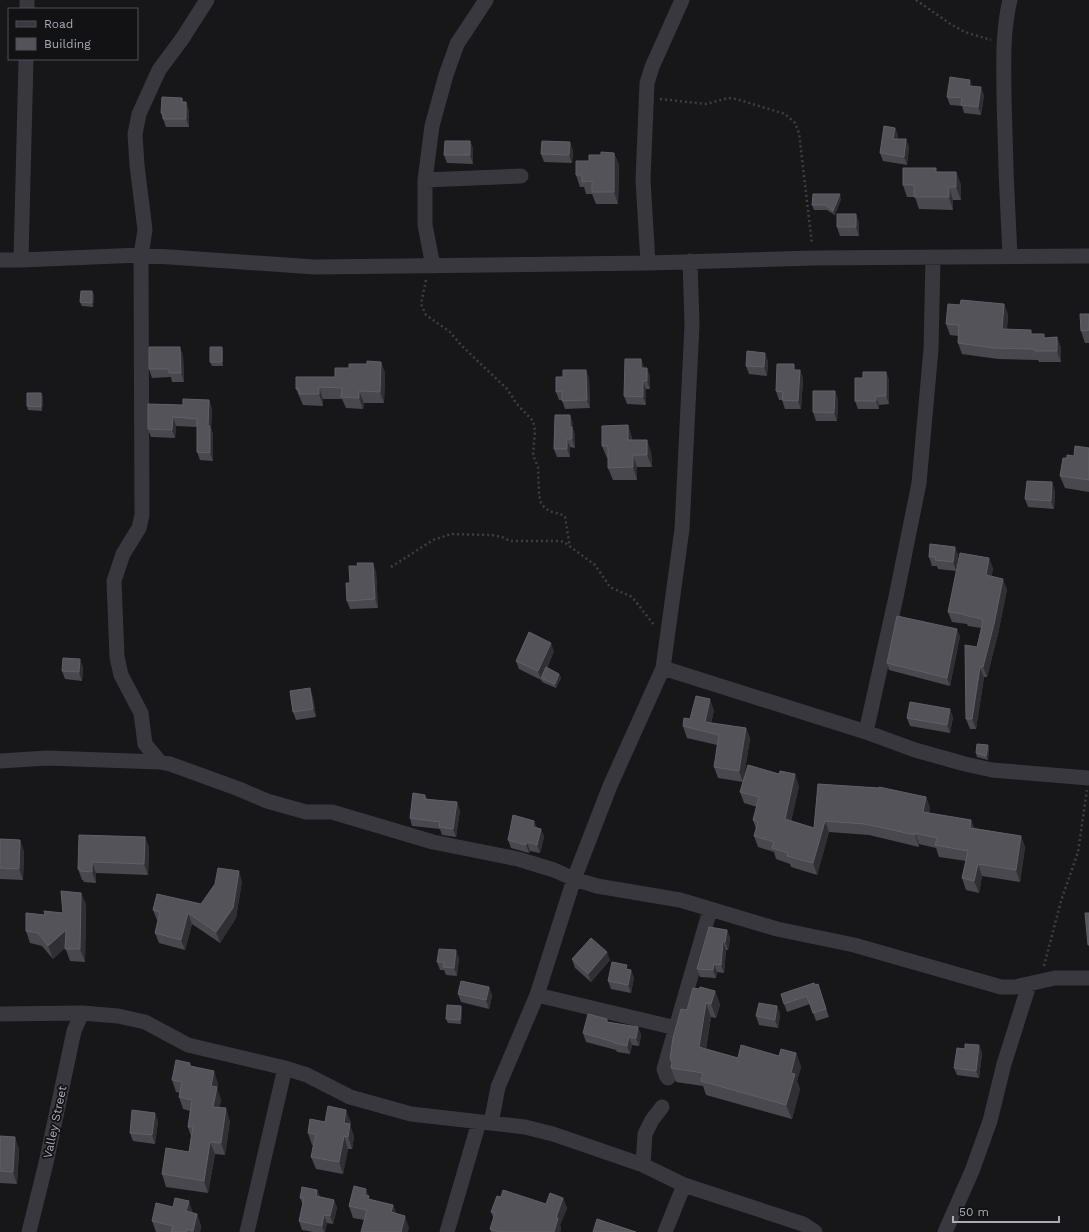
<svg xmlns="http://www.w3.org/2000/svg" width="1089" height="1232" font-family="'Work Sans',sans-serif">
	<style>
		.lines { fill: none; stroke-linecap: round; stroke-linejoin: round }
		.path { stroke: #3e3f44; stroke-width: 2.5; stroke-dasharray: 2 3; stroke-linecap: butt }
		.minor { stroke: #38383e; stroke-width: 15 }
		.wall { fill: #48484e }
		.shaded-wall { fill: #303034 }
		.building { fill: #535359; stroke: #606168 }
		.labels { text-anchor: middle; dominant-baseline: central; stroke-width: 3.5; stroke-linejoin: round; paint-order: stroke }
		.street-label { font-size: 12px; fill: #a9acb8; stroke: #121214 }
	</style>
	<rect width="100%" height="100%" fill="#171719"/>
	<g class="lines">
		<!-- path -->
		<path class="path" d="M916 0 952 25 965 32 991 40
			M660 99 706 104 728 98 736 99 785 114 795 123 799 133 812 244
			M426 280 421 304 426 315 450 332 461 345 507 389 516 403 533 421 535 431 533 455 538 467 539 495 541 503 545 508 549 511 563 515 565 517 570 547
			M391 567 433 540 451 534 492 535 502 537 510 541H560L564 542 595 565 610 587 632 597 655 626
			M1044 966 1061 901 1078 852 1087 790"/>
		<!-- minor -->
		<path class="minor" d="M1010 0C1002 33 1004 64 1004 97 1005 150 1007 203 1010 256
			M27 9V0
			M425 180 521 176
			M0 260H21L141 255 315 267 648 263 814 258 1089 256
			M21 260 26 59
			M648 263 643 180 647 83 652 67 682 0
			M433 266 425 225V180L432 126 446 75 457 44 486 0
			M663 668 866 732 915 750 965 764 992 770 1089 778
			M866 732 896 597 919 483 931 349 933 258
			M0 761 47 758 160 762 170 764 239 789 267 801 306 812H332L433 842 518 859 554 870 574 879 597 886 680 900 777 929 854 945 1001 987H1015L1055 978H1089
			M160 762 145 744 141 713 121 675 117 657 114 581 123 554 139 528 142 515 141 255 145 230 137 165 135 134 139 114 159 70 182 39 207 0
			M537 995 676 1028
			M0 1014 82 1013 118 1016 145 1022 188 1045 285 1068 307 1075 350 1097 411 1114 525 1127 553 1134 643 1165 684 1185 803 1224 815 1232
			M668 1078 666 1075 664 1069 710 910
			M491 1123 498 1087 537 995 574 879 610 786 663 668 682 529 692 325 690 261
			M643 1165 645 1134 652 1120 662 1107
			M29 1232 46 1163 74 1031 82 1013
			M247 1232 285 1068
			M447 1232 479 1122
			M665 1232 684 1185
			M945 1232 972 1171 990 1121 1004 1064 1029 985"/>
	</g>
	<!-- wall -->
	<path class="wall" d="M972 86 984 95 981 115 964 113 962 106 950 105 947 97Z
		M182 98 183 102H186L189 111V127H166L161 113Z
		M895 128 898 136 897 139H906L909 147 907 165 883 161 880 153Z
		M470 141 473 149V164L447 163 444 155Z
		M573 150 572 163 544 162 541 154Z
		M614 153 619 165 618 204H596L592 194H586L584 187H580L576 175 589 161 601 155Z
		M937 172H956L961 185V200H953V210L919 209 915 197H907L903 185Z
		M841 199 835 215 827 210H814L812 205Z
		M859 222V236H840L837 227Z
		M92 291 94 295 93 307 82 306 80 302Z
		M1004 304 1008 315 1007 329 1046 338 1057 337 1061 348V362H1039L1038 360 998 359 962 354 958 343V336L950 335 946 324 960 305Z
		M1089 314V343H1085L1081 331Z
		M223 351V366H212L210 362Z
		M183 355 184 382H172L171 377 152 378 149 369Z
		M641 359 644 368 650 376V389H646V405L627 404 624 396Z
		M768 361 767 376 749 374 746 366Z
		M381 362 385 373 384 403H364L363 409 346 408 342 399H323V406L303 405 296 389 335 377 349 368Z
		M796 370H800L803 379 801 409H785L782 400H779L776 391Z
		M886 372 889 380V404L879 405V409H858L855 401 863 378Z
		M589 378 590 408 565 409 562 400H559L556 392Z
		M835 391 838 400 837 421H816L813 412Z
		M41 393 43 397 42 411 28 410 27 406Z
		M209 400 212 409 211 428 213 434V461L200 460 197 452V427L176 426 175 438 151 437 148 429 183 405Z
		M573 423V429L575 435V448L570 447V457H557L554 449Z
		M628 425 632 438V440L651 452 652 467H637V480H613L608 468V458H607L602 446Z
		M1089 448V492L1065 488 1060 476 1067 458 1074 456Z
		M1055 491 1054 509 1028 507 1025 499Z
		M955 547 958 555 956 571 938 569 937 566H932L929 557Z
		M989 558 993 569 991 577 1007 589 998 634 987 677H984L976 729H970L966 719 977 647 981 628 968 626 967 624 952 622 948 612Z
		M376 571 378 608 350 609 347 601 350 583Z
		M960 636 950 686 889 670 887 663Z
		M554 651 547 668 559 674 561 678 556 688 542 682 541 679V680L519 669 516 661Z
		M83 667 82 681 65 679 62 671Z
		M313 697 316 717 296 720 293 712Z
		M714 710 711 723 746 728 750 739 743 782 718 778 714 767 717 745 687 738 683 726 690 719Z
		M953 717 950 733 910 726 907 718Z
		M989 749 988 760 977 757 976 753Z
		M818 784 926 797 930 808 929 813 971 820 974 828 1021 836 1025 847 1020 882 982 876 979 893 966 890 962 878 966 861 939 857 936 848 919 844V847L869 835 829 832 817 875 791 867 790 864 776 859 774 852 758 847 754 836 756 829 753 820 757 807 744 803 740 792 799 786 791 821 814 828Z
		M425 795 427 799 460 810 456 837 442 835 440 829 412 826 410 818Z
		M534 821 537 828 541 829 544 837 540 853 530 851 529 853 511 848 508 840Z
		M145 837 149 848 148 875 96 873V883L84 882 83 880H82L78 869Z
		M0 839 20 840 24 852 23 880 0 879Z
		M242 881 236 918 220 943 192 924 185 950 159 943 155 933 158 920H157L153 910 201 904Z
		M81 893 86 905 85 962 70 961 65 947 53 959 42 946 30 943 26 931 45 915 63 913Z
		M727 930 730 938 728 950H726L724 973 717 972 716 978 700 977 697 969Z
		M459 958 457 976 446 975 444 970H440L437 962Z
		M572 959 610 960 591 982 575 968Z
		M629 970H631L634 978 631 993 611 989 608 981Z
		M818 984 829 1017 816 1021 810 1004 787 1012 784 1004 815 985Z
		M489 987 492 996 489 1009 461 1002 458 994Z
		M699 989 715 991 720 1005 716 1018 711 1017 706 1049 738 1058 779 1056 796 1053 801 1067 797 1081 800 1089 792 1119 706 1095 703 1086 676 1082 671 1068 687 1010Z
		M461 1006 462 1010 461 1024 448 1023 446 1019Z
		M777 1006 780 1015 778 1028 759 1025 756 1016Z
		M608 1022 638 1027 641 1035 639 1046 632 1045 630 1054 617 1052 616 1050 586 1042 583 1033Z
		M979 1045 982 1053 979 1078 957 1075 954 1068 965 1049Z
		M192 1066 218 1083 217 1089 221 1100 219 1108 230 1121 225 1155 215 1154 208 1193 166 1187 162 1174 189 1152 191 1136 188 1127 190 1111 183 1109 179 1097 180 1093 176 1092 172 1080Z
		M158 1121 155 1144 133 1141 130 1133Z
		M325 1122H351L350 1125 354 1137 352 1149H348L343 1174 316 1169 311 1157 313 1145H312L308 1133Z
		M0 1136 19 1149 17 1184 0 1183Z
		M317 1190 320 1197 334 1200 337 1208 333 1224 327 1223 325 1232H313L302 1230 299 1221 303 1205 300 1198Z
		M501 1197 546 1204 563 1198 567 1208 560 1225 561 1229 560 1232H491L490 1229 494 1219 491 1212Z
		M370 1199 393 1205 396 1214 409 1228 364 1220 353 1218 349 1206Z
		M193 1213 197 1214 201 1226 200 1232H156L152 1221Z"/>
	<!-- shaded-wall -->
	<path class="shaded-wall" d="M970 80 973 88 969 86Z
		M981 87 984 95 981 115 978 107Z
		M186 102 189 111V127L186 119Z
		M895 128 898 136 896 147 893 139Z
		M906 139 909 147 907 165 904 157Z
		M470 141 473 149V164L470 155Z
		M570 142 573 150 572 163 569 155Z
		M614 153 619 165 618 204 614 192Z
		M956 172 961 185V200L956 187Z
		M949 187 953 200V210L949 197Z
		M840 194 841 199 835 215 833 211Z
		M856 214 859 222V236L856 227Z
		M92 291 94 295 93 307 92 303Z
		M1004 304 1008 315 1006 340 1002 329Z
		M1057 337 1061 348V362L1057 351Z
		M180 347 183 355 184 382 181 373Z
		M222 347 223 351V366L222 362Z
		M765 353 768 361 767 376 764 367Z
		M641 359 644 367V376L641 368Z
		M381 362 385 373 384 403 380 392Z
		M647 368 650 376V389L647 381Z
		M586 370 589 378 590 408 587 400Z
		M800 370 803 379 801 409 798 401Z
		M886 372 889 380V404L886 396Z
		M643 381 646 389V405L643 397Z
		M319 387 323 399V406L319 394Z
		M359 391 364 403 363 409 359 398Z
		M835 391 838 400 837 421 834 413Z
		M41 393 43 397 42 411 41 407Z
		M876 396 879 405V409L876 401Z
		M209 400 212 409 211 428 213 434V461L210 453 208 426Z
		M570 415 573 423V429L575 435V448L572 439 570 427Z
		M173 417 176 426 175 438 172 430Z
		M628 425 632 438 633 452 628 440Z
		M567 439 570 447V457L567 449Z
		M647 440 651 452 652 467 647 455Z
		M633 455 637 467V480L633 467Z
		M1052 482 1055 491 1054 509 1051 501Z
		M955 547 958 555 956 571 953 562Z
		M989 558 993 569 990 586 986 575Z
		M373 563 376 571 378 608 375 599Z
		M1003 579 1007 589 998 634 987 677 983 667Z
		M957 629 960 636 950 686 947 678Z
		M551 643 554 651 542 678H541V680L538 671Z
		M80 659 83 667 82 681 79 672Z
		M980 667 984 677 976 729 972 719Z
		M559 674 561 678 556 688 555 684Z
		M310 688 313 697 316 717 313 709Z
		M710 699 714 710 709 733 705 722Z
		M950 709 953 717 950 733 947 725Z
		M746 728 750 739 743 782 739 771Z
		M988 745 989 749 988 760 986 756Z
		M795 774 799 786 789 831 785 819Z
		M926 797 930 808 927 823 923 812Z
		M457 802 460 810 456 837 453 829Z
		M971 820 975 832 970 828Z
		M534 821 537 829 533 827Z
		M825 821 829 832 817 875 813 863Z
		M541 829 544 837 540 853 537 845Z
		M915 833 919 844V847L915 835Z
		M1021 836 1025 847 1020 882 1016 870Z
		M145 837 149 848 148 875 144 864Z
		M20 840 24 852 23 880 19 869Z
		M527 842 530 851 529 853 526 845Z
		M92 862 96 873V883L92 872Z
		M978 864 982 876 979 893 974 881Z
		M239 871 242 881 236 918 220 943 216 932Z
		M81 893 86 905 85 962 80 949Z
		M188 913 192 924 185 950 181 940Z
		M66 930 71 943 53 959 48 946Z
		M727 930 730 938 728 950 725 942Z
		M723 941 726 950 724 973 721 965Z
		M456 950 459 958 457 976 454 968Z
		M607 952 610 960 591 982 588 974Z
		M714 964 717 972 716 978 713 970Z
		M631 970 634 978 631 993 628 985Z
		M489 987 492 996 489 1009 486 1000Z
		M715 991 720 1005 716 1018 711 1004Z
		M706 1003 711 1017 704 1061 699 1047Z
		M461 1006 462 1010 461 1024 460 1020Z
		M777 1006 780 1015 778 1028 775 1020Z
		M638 1027 641 1035 639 1046 636 1038Z
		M629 1037 632 1045 630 1054 627 1046Z
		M979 1045 982 1053 979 1078 976 1071Z
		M796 1053 801 1067 797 1081 800 1089 792 1119 786 1105 791 1073Z
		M214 1071 218 1083 217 1089 221 1100 217 1119 213 1107 211 1086Z
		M226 1108 230 1121 225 1155 221 1143Z
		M346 1110 351 1122 350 1125 354 1137 352 1149 348 1137 344 1123Z
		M155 1113 158 1121 155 1144 152 1135Z
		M344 1136 348 1149 343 1174 339 1162Z
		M15 1137 19 1149 17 1184 13 1172Z
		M210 1142 215 1154 208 1193 204 1181Z
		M366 1189 373 1208 365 1195Z
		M317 1190 320 1198 316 1196Z
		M563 1198 567 1208 560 1225 561 1229 560 1232H554L556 1218Z
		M334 1200 337 1208 333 1224 330 1216Z
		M189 1201 193 1213 186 1211Z
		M393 1205 398 1217 391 1212Z
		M197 1214 201 1226 200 1232H194L193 1231Z
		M324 1215 327 1223 325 1232H324L322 1226Z
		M405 1216 409 1228 408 1232H401Z"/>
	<!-- building -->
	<path class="building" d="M950 77 970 80 969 86 981 87 978 107 961 105 962 98 947 97Z
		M162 97 182 98V102H186V119H163V113H161Z
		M884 126 895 128 893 139H906L904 157 880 153Z
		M445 141H470V155H444Z
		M542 141 570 142 569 155 541 154Z
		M601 152 614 153V192H592V181L582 182V175H576V161H589V155H601Z
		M903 168H936V172H956V187H949V197H914V185H903Z
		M813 194H840L833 211 826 205H812Z
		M837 214H856V227H837Z
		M81 291H92V303L80 302Z
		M961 300 1004 304 1002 329 1031 330V334H1044V338L1057 337V351H1035L1034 349 994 348 958 343 959 325 946 324 948 304 960 305Z
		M1080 314H1089V330L1081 331Z
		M149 347H180L181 373H169V369H149Z
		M210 347H222V362H210Z
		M747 351 765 353 764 367 746 366Z
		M625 359H641V368H647V381H643V397L624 396Z
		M367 361 381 362 380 392 359 391V398L341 397 342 388 319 387V394H299V389H296V377H335V368H349V364H367Z
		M777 364H794V370H800L798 401 782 400 783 392 776 391Z
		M563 370H586L587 400 562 401V391L556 392V377H563Z
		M863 372H886V396H876V401H855V378H863Z
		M813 391H835L834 413 813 412Z
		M27 393H41V407L27 406Z
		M183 399 209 400 208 426H210V453L197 452V419L173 417 172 430 148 429V404L183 405Z
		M555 415H570V427H572V439H567V449H554Z
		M628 425V440H647V455H633V467L608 468V446H602V426Z
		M1075 446 1089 448V480L1060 476 1063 458H1067V455L1074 456Z
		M1027 481 1052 482 1051 501 1025 499Z
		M930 544 955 547 953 562 935 560 936 557H929Z
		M960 553 989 558 986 575 1003 579 994 624 983 667H980L972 719H966L965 645 977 647 983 622 982 621V619L964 615V614L948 612Z
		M357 563H373L375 599 347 601 346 583H350L349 566H358Z
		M897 616 957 629 947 678 887 663Z
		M529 632 551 643 538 671 516 661Z
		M63 658 80 659 79 672 62 671Z
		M546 667 559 674 555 684 541 678Z
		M310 688 313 709 293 712 290 691Z
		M696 696 710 699 705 722 746 728 739 771 714 767 719 735 683 726 684 718 690 719Z
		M910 702 950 709 947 725 907 718Z
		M977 744 988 745 986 756 976 753Z
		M748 765 779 774 780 771 795 774 785 819 814 828 818 784 879 788V787L926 797 923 812 971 820 970 828 1021 836 1016 870 978 864 974 881 962 878 968 851 935 845 937 838 915 833V835L865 824 825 821 813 863 787 856 788 853 772 848 774 842 754 836 758 822 753 820 759 797 740 792Z
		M413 793 425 795 424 799 457 802 453 829 439 827 440 822 410 818Z
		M513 815 534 821 533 827 541 829 537 845 527 842 526 845 508 840Z
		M79 835 145 837 144 864 92 862V872L80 871V869H78Z
		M0 839 20 840 19 869 0 868Z
		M218 868 239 871 233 908 216 932 188 913 181 940 155 933 160 912 153 910 157 894 201 904 215 884Z
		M61 891 81 893 80 949H65L66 930 48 946 38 933 26 931V913L45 915 44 911 63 913Z
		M1085 913H1089V945H1088Z
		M709 927 727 930 725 942 723 941 721 965 714 964 713 970 697 969Z
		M591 938 607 952 588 974 572 959Z
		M439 949 456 950 454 968 443 967 444 962H437Z
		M612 962 627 965 626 969 631 970 628 985 608 981Z
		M461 981 489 987 486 1000 458 994Z
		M814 983 815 985 818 984 826 1009 813 1013 807 996 784 1004 781 994Z
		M700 987 715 991 711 1004 706 1003 699 1047 738 1058 741 1045 779 1056 781 1049 796 1053 791 1073 795 1074 786 1105 701 1081 703 1073 671 1068 672 1063 670 1058 673 1038 681 1009 687 1010 693 988 699 989Z
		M759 1003 777 1006 775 1020 756 1016Z
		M447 1005 461 1006 460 1020 446 1019Z
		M588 1014 607 1019V1022L638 1027 636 1038 629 1037 627 1046 614 1043V1042L583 1033Z
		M965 1044 979 1045 976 1071 954 1068 957 1048 965 1049Z
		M176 1060 190 1063V1066L214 1071 211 1086 217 1087 213 1107 226 1108 221 1143 210 1142 204 1181 162 1174 166 1148 189 1152 193 1127H188L192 1100 179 1097 182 1082 172 1080Z
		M328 1106 346 1110 344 1123 350 1124 348 1137 344 1136 339 1162 311 1157 316 1134 308 1133 310 1119 325 1122Z
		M132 1110 155 1113 152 1135 130 1133Z
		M0 1136 15 1137 13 1172 0 1171Z
		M354 1186 366 1189 365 1195 369 1196 368 1199 393 1205 391 1212 405 1216 401 1232H361L367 1210 349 1206Z
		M302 1187 317 1190 316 1196 334 1200 330 1216 324 1215 322 1226 299 1221 304 1198H300Z
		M503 1190 546 1204 550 1193 563 1198 556 1218H558L554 1232H500L490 1229 495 1213 491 1212 497 1196 501 1197Z
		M175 1198 189 1201 186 1211 197 1214 193 1231 187 1229 186 1232H171L173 1226 152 1221 156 1203 173 1207Z
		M597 1219 636 1232H593Z"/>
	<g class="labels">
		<!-- street labels -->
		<g class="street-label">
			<text transform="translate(55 1122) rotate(-78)">Valley Street</text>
		</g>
	</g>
	<!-- legend -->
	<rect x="8" y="8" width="130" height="52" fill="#121214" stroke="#4e5056"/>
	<rect x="16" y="21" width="20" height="6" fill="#38383e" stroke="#4e5056"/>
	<text x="44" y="28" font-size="12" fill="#a9acb8">Road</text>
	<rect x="16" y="38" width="20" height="12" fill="#535359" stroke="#4e5056"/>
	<text x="44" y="48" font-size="12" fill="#a9acb8">Building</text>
	<!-- scale -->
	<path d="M953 1216v6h106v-6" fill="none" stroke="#a9acb8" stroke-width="2"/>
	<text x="959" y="1216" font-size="12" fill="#a9acb8" stroke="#121214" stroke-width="3" paint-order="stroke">50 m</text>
</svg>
